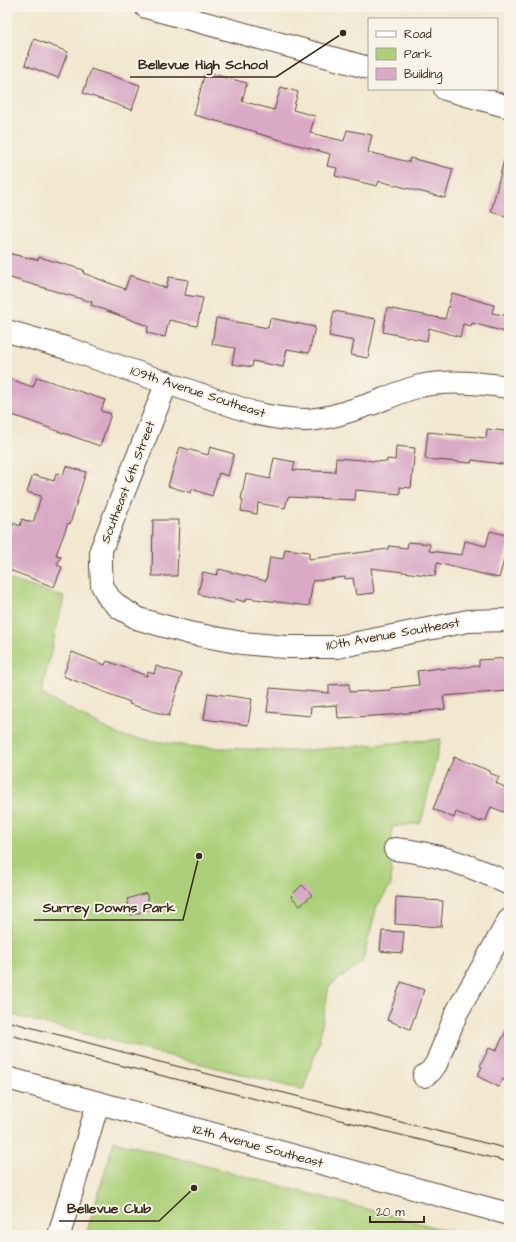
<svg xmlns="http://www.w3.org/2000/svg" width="516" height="1242" font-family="'Architects Daughter',sans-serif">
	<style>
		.green { fill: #acd079; stroke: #747d4c }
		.building { fill: #d9a9c6 }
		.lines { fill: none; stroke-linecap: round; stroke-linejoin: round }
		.minor-casing { stroke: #564639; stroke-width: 24 }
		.major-casing { stroke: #564639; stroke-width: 24 }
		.minor { stroke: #fff; stroke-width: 22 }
		.major { stroke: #fff; stroke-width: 22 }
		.tram { stroke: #3b2a1e; stroke-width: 1 }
		.labels { text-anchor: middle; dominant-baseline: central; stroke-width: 4; stroke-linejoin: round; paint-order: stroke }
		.street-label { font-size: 13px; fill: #3b2a1e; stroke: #f7f3e8 }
		.leader { fill: none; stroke: #3b2a1e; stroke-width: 1.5 }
		.callout-dot { fill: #3b2a1e; stroke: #f7f3e8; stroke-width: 1.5 }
		.callout-label { font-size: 14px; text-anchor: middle; font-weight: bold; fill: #3b2a1e; stroke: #f7f3e8; stroke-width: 4; stroke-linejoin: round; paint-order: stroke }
	</style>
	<rect width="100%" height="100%" fill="#f7f3e8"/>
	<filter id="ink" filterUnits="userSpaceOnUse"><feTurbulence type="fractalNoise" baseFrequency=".025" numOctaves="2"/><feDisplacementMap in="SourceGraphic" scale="8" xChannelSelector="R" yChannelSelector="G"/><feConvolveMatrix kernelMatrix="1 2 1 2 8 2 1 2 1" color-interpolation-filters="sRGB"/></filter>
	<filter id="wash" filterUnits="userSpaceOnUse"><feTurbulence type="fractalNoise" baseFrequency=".012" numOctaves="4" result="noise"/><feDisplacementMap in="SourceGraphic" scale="16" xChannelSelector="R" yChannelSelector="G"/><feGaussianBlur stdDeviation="0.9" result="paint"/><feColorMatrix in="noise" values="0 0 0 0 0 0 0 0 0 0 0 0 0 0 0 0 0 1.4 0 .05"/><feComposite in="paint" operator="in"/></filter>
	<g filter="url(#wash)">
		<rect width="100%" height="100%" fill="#f2e7cf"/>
		<!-- green -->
		<path class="green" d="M7 579 64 597 41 694 121 736 195 747 297 751 441 739 421 823 392 827 391 885 377 906 362 963 329 986 319 1042 303 1090 7 1014Z
			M114 1141 463 1235H86Z"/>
		<g id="blocks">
			<!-- building -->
			<path class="building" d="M34 39 68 52 58 78 25 65Z
				M91 69 140 85 132 110 83 93Z
				M205 72 247 83 242 101 274 110 281 87 298 92 293 110 315 116 310 133 344 141 347 130 372 135 368 152 409 162 410 158 453 169 445 198 379 181 377 186 335 176 337 168 327 166 330 154 256 133 257 132 194 115Z
				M504 160 509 161V217L491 212Z
				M7 253 38 260 39 257 84 270 83 273 125 289 130 275 166 288 169 277 188 280 185 295 203 298 197 326 169 320 165 337 147 333 148 326 91 305 92 302 7 277Z
				M452 293 494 305 492 313 509 316V333L472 323 471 326 463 324 460 337 429 328 427 341 383 332 387 308 445 319Z
				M334 311 376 319 368 358 351 355 354 341 329 336Z
				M216 318 268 328 270 318 315 327 309 353 287 349 283 367 253 361 252 367 232 364 235 348 212 344Z
				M37 377 105 400 101 411 111 414 100 446 7 413V378L33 387Z
				M487 429 505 431V438L509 439V465L472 460 471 463 425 459 428 432 486 438Z
				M396 446 415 448 411 488 400 487V494L356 490 355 500 288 497 285 508 258 503 257 514 241 511 243 500 241 499 246 474 270 479 274 458 295 462 293 470 335 472 336 458 387 462V459L395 460Z
				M180 447 208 455 210 447 234 454 228 476 219 473 212 496 192 489 191 493 168 486Z
				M66 466 86 472 70 524 68 523 56 555 61 556 57 565 62 567 54 587 7 569V542L14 523 20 526 22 519 33 523 41 496 27 492 33 475 54 481 56 473 63 475Z
				M153 520H179L177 576H152Z
				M490 531 509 536V542L499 578 437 563 435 576 371 568 374 593 356 595 353 578 345 579V577L313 581 309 606 247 598 245 602 235 599 233 603 198 594 203 572 217 575 219 569 266 581 270 557 283 559 285 549 309 552V559L388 549 389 546 407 548 408 542 430 544 429 551 462 555 465 541 486 546Z
				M72 652 105 665 107 661 147 676 148 672 154 674 156 666 182 674 169 716 129 704 130 702 63 676Z
				M509 658V691L443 696 445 709 390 715 338 718 337 705 311 707 310 716 267 712 270 688 329 693V685L349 684 350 692 391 690V688L419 685 417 671 440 668V669L479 666V660Z
				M208 693 252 699 248 725 204 719Z
				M454 757 490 771V773L499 777 496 783 509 789V814L491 807 485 822 481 820V822L456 812 454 818 433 809Z
				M302 885 312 895 300 906 291 896Z
				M146 893 151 909 131 915 127 899Z
				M396 897 426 899V900L443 901 441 927 395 924Z
				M382 931 404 932 402 953 380 951Z
				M401 982 424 990 410 1029 387 1020Z
				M509 1025V1082L503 1079 499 1087 477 1076 482 1067 480 1066 489 1048 496 1051Z"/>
		</g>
	</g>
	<g filter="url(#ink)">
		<use href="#blocks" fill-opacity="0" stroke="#564639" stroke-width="1"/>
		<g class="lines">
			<!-- minor casing -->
			<g class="minor-casing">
				<path id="minor" d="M146 7 369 68
					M445 89 509 107
					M7 331 66 348 254 413C271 417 289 420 306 420 329 419 353 410 374 403 389 397 405 390 420 386 450 380 480 383 509 387
					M167 382 101 550V566L102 585 109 598 120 608 139 619 189 633 242 643 285 647H337L468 621 509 620
					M395 849C436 853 473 866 509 884
					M424 1076 431 1071 436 1064 457 1012 509 920
					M59 1235 98 1103"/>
			</g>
			<!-- major casing -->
			<g class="major-casing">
				<path id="major" d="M7 1078 509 1214"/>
			</g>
			<!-- minor -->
			<use href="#minor" class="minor"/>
			<!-- major -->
			<use href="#major" class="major"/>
			<!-- tram -->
			<path class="tram" d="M7 1021 156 1061 509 1149
				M7 1034 95 1059 509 1162"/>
		</g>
	</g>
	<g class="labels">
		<!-- street labels -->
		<g class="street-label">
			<text transform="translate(198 392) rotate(18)">109th Avenue Southeast</text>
			<text transform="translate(128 482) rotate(-69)">Southeast 6th Street</text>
			<text transform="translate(393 634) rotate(-10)">110th Avenue Southeast</text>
			<text transform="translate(258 1146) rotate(15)">112th Avenue Southeast</text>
		</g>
	</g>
	<!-- callouts -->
	<path class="leader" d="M343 33L276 77H130M199 856L183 920H34M194 1188L159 1221H59"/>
	<g class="callout-dot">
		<circle cx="343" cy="33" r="4"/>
		<circle cx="199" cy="856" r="4"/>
		<circle cx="194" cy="1188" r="4"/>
	</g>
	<g class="callout-label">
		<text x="203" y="69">Bellevue High School</text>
		<text x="109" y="912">Surrey Downs Park</text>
		<text x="109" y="1213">Bellevue Club</text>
	</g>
	<!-- margin -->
	<rect width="516" height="1242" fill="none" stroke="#f7f3e8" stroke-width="24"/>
	<!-- legend -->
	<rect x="368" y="18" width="130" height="72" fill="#f7f3e8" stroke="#aca397"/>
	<rect x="376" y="31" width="20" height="6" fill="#ffffff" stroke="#aca397"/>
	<text x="404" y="38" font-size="12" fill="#3b2a1e">Road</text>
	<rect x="376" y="48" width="20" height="12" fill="#acd079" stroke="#aca397"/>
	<text x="404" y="58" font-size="12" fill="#3b2a1e">Park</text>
	<rect x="376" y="68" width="20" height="12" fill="#d9a9c6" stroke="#aca397"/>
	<text x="404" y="78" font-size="12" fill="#3b2a1e">Building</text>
	<!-- scale -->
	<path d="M370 1216v6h54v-6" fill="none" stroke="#3b2a1e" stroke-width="2"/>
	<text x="376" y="1216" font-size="12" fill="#3b2a1e" stroke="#f7f3e8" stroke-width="3" paint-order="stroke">20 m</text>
</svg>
